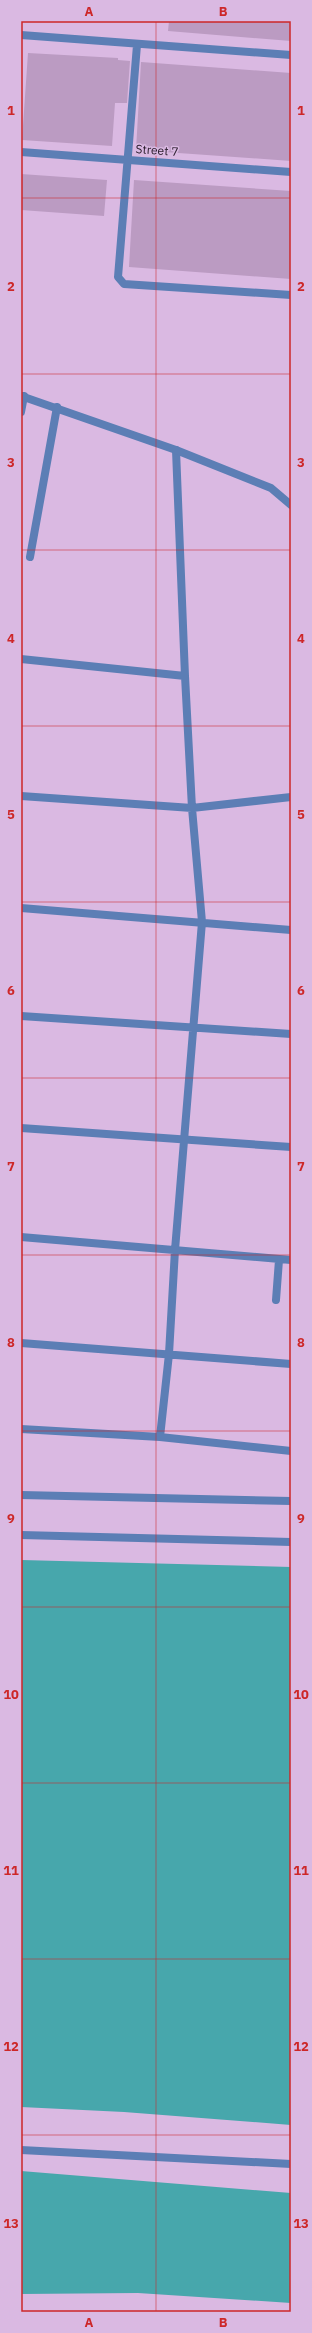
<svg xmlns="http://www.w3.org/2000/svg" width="312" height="2333" font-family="'IBM Plex Sans',sans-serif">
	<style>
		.water { fill: #47a7ac }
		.building { fill: #bb9bc2 }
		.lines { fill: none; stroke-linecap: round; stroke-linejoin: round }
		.service { stroke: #5c7eb5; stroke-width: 8 }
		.minor { stroke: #5c7eb5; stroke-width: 8 }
		.tertiary { stroke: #5c7eb5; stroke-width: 8 }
		.grid { fill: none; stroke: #cd2728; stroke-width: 1; stroke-opacity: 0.55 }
		.labels { text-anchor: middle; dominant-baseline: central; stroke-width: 3; stroke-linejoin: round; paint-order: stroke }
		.street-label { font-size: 12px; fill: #261928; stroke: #dab9e2 }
		.neatline { fill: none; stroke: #cd2728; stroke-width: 1.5 }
		.grid-label { font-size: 13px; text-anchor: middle; font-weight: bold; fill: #cd2728 }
	</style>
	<rect width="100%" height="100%" fill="#dab9e2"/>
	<!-- water -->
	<path class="water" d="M21 1560 291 1567V2125L124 2112 21 2107Z
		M21 2171 291 2193V2303L138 2293 21 2294Z"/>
	<!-- building -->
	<path class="building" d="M169 21H291V41L168 31Z
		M28 53 118 58V60L130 61 127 103H115L112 146 22 140Z
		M141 62 291 73V161L136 150Z
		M21 174 107 180 104 216 21 210Z
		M134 180 291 191V279L129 267Z"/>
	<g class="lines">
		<!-- service -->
		<path class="service" d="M21 412 24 396
			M21 1535 291 1542
			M21 2150 291 2164"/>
		<!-- minor -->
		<path class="minor" d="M21 35 291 55
			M137 45 118 277 124 284 291 295
			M21 152 291 172
			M30 557 57 407
			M21 659 185 676
			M21 796 192 808 291 797
			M21 908 291 930
			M21 1016 291 1034
			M21 1128 291 1147
			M21 1237 291 1260
			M276 1300 279 1260
			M21 1343 291 1364
			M21 1429 160 1437 291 1451
			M160 1437 169 1354 175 1250 202 922 192 808 185 676 176 450
			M21 1495 291 1501"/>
		<!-- tertiary -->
		<path class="tertiary" d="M21 396 176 450 271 488 291 505"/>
	</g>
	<!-- grid -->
	<path class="grid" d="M156 21V2312M21 198H291M21 374H291M21 550H291M21 726H291M21 902H291M21 1078H291M21 1255H291M21 1431H291M21 1607H291M21 1783H291M21 1959H291M21 2135H291"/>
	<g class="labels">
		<!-- street labels -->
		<g class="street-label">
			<text transform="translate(157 150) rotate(4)">Street 7</text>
		</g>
	</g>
	<!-- border -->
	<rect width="312" height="2333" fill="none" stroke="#dab9e2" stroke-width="44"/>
	<rect x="22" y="22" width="268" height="2289" class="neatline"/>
	<g class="grid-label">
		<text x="89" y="16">A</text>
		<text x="223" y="16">B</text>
		<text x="11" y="115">1</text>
		<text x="301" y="115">1</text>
		<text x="11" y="291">2</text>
		<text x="301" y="291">2</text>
		<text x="11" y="467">3</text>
		<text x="301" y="467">3</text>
		<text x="11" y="643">4</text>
		<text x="301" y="643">4</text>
		<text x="11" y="819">5</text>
		<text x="301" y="819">5</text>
		<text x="11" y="995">6</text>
		<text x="301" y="995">6</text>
		<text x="11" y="1171">7</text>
		<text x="301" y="1171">7</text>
		<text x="11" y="1347">8</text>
		<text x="301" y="1347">8</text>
		<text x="11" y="1523">9</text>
		<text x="301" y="1523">9</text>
		<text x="11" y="1699">10</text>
		<text x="301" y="1699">10</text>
		<text x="11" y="1875">11</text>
		<text x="301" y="1875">11</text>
		<text x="11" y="2051">12</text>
		<text x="301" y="2051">12</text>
		<text x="11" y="2228">13</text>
		<text x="301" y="2228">13</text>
		<text x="89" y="2327">A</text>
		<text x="223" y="2327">B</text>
	</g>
</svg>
